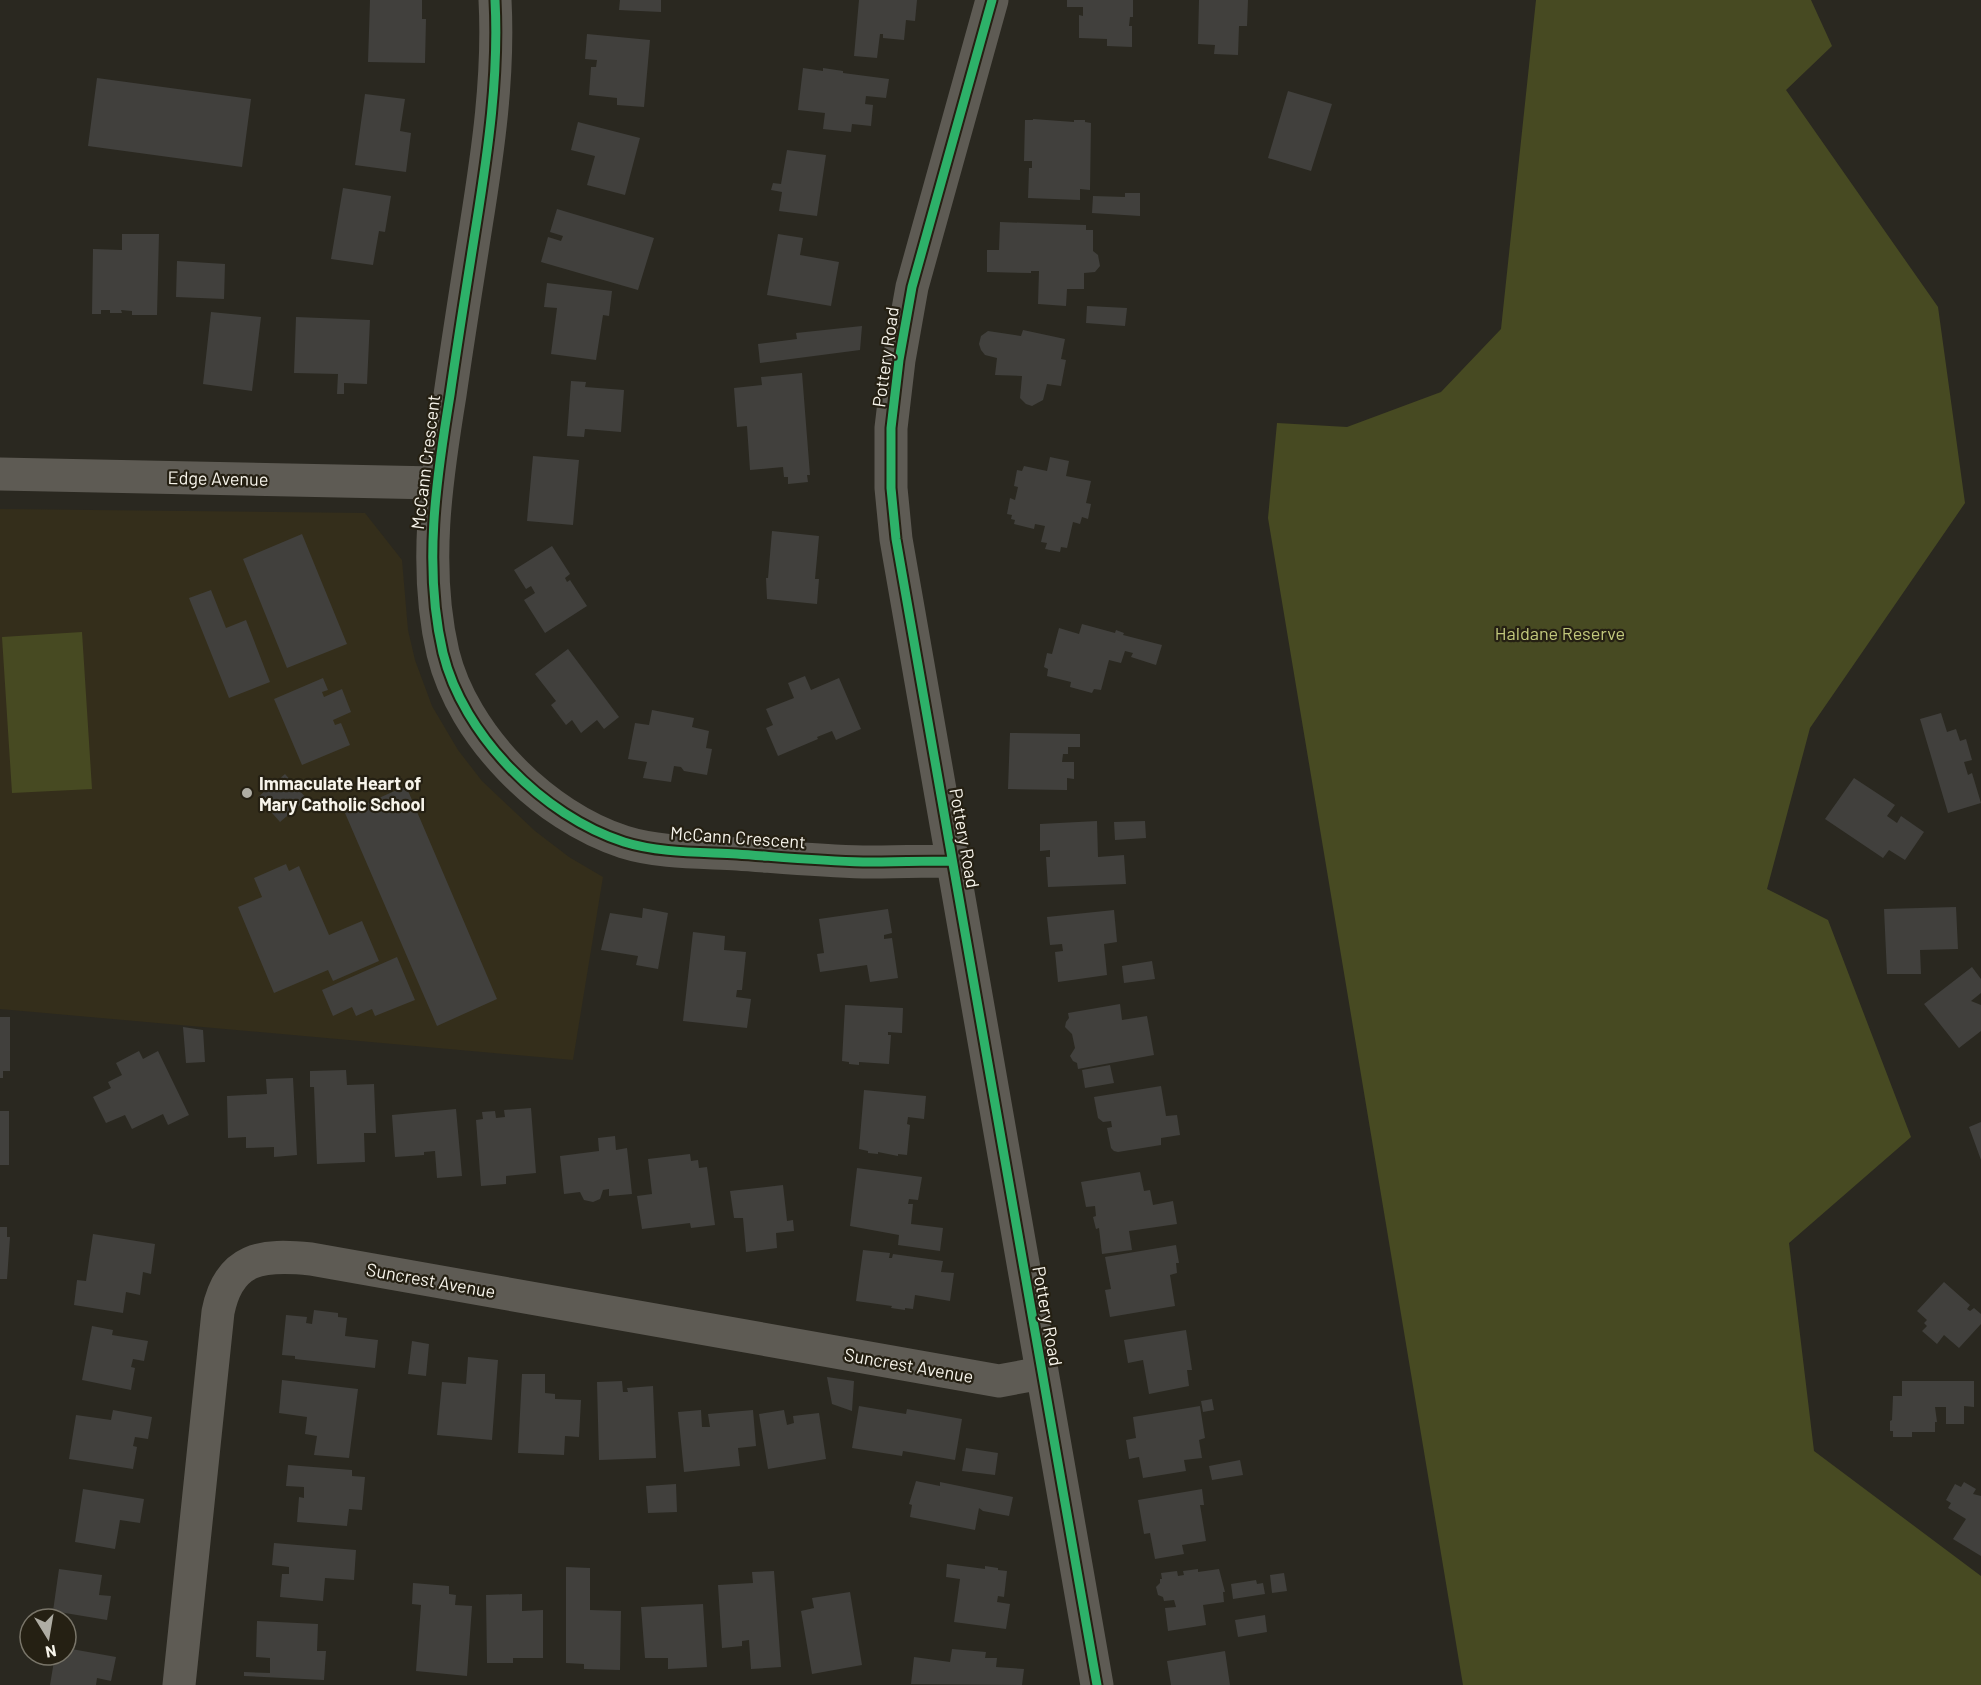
<svg xmlns="http://www.w3.org/2000/svg" width="1981" height="1685" font-family="Barlow,sans-serif">
	<style>
		.built { fill: #342e1b }
		.green { fill: #474a22 }
		.building { fill: #41403d }
		.lines { fill: none; stroke-linecap: round; stroke-linejoin: round }
		.minor { stroke: #5e5b54; stroke-width: 33 }
		.cycleway-casing { stroke: #252013; stroke-width: 13 }
		.cycleway { stroke: #2db169; stroke-width: 9 }
		.poi-dot { fill: #afada4; stroke: #252013; stroke-width: 2 }
		.labels { text-anchor: middle; dominant-baseline: central; stroke-width: 4.5; stroke-linejoin: round; paint-order: stroke }
		.street-label { font-size: 18px; fill: #f7f4eb; stroke: #252013 }
		.park-label { font-size: 18px; fill: #c2c87c; stroke: #252013 }
		.poi-label { font-size: 18px; font-weight: bold; fill: #f7f4eb; stroke: #252013; text-anchor: start }
	</style>
	<rect width="100%" height="100%" fill="#2a2820"/>
	<!-- built -->
	<path class="built" d="M0 509 365 513 402 560 408 630 415 660 432 706 458 750 482 781 535 831 569 857 603 877 573 1060 0 1009Z"/>
	<!-- green -->
	<path class="green" d="M1536 0H1811L1832 46 1786 90 1938 307 1965 503 1810 728 1767 889 1828 920 1911 1137 1789 1243 1814 1451 1981 1576V1685H1463L1268 518 1277 423 1347 427 1441 392 1501 329Z
		M82 632 92 789 12 793 2 637Z"/>
	<!-- building -->
	<path class="building" d="M370 0H422V19H426L425 63 368 62Z
		M620 0H661V12L619 10Z
		M859 0H917L915 21 906 20 904 40 883 38V34H880L877 58 854 56Z
		M1067 0H1133V17H1130L1129 26H1132V47L1107 46V39L1079 38V15L1083 16V7H1067Z
		M1199 0H1248L1247 26H1239L1238 55 1214 54 1215 45 1198 44Z
		M587 34 650 40 644 107 617 105V98L589 95 591 67H596L597 60 585 59Z
		M803 68 823 71V68L843 71V73L889 79 886 98 866 96 865 104 873 105 871 126 852 124 851 132 823 129 825 113 798 110Z
		M97 78 251 99 242 167 88 146Z
		M1288 91 1332 104 1311 171 1268 158Z
		M365 94 405 99 400 131 411 133 406 172 355 165Z
		M1033 119 1074 122V120H1085V122L1091 123 1090 190 1080 189V200L1028 198 1029 168H1032V161H1024L1025 120H1033Z
		M578 122 640 138 625 195 587 185 595 156 571 150Z
		M787 150 826 155 817 216 779 211 782 192 771 190 773 183 781 184Z
		M343 188 391 196 385 232 379 231 373 265 331 259Z
		M1125 193H1140V216L1092 213 1093 196 1125 197Z
		M557 209 654 238 638 290 541 262 548 237 561 241 563 236 550 232Z
		M1000 222 1086 225V230H1093V251L1098 255 1100 266 1095 272 1084 273V289H1067L1066 306 1038 304 1039 271H1031V273L987 272V250H999Z
		M122 234H159L157 315H132V311L121 310 122 313H110V310H101V314H92L93 249 122 250Z
		M778 234 803 238 800 255 839 262 831 306 767 295Z
		M177 261 225 264 224 299 176 297Z
		M547 283 612 291 609 316 603 315 596 360 551 354 557 308 544 307Z
		M1087 306 1127 308 1125 326 1086 323Z
		M211 312 261 317 252 391 203 384Z
		M296 317 370 320 367 384 344 383V394H337L338 374 294 373Z
		M862 326 860 350 760 363 758 344 797 339 796 333Z
		M1023 330 1065 339 1061 359 1066 360 1061 386 1047 384 1043 400 1032 406 1026 404 1020 398 1022 376 995 375 997 358 985 355 981 350 979 344 981 336 988 331 1021 336Z
		M802 373 810 475H807L808 482 788 484V477H784L783 467 750 470 747 426 737 427 734 388 762 385 761 377Z
		M571 381 586 382 585 387 624 390 621 432 585 429 584 437 567 436Z
		M533 456 579 460 573 525 527 521Z
		M1050 457 1069 461 1066 476 1091 481 1086 503 1091 504 1088 519 1082 517 1080 524 1073 522 1067 548 1061 547 1060 552 1045 549 1047 543 1041 542 1045 526 1035 524 1034 529 1014 524 1015 520 1011 519 1012 515 1007 514 1010 498 1015 500 1018 487 1014 486 1017 470 1022 471 1024 466 1047 471Z
		M772 531 819 536 815 579H819L817 604 767 599 766 578H768Z
		M302 534 347 644 287 668 243 559Z
		M552 546 570 574 565 578 567 582 570 580 587 606 545 633 524 600 535 593 531 586 526 589 514 570Z
		M211 590 226 628 246 620 270 682 229 698 189 598Z
		M1082 624 1115 633 1116 630 1124 633 1123 635 1162 645 1156 665 1131 657 1133 653 1125 651 1121 663 1109 660 1101 690 1094 689 1092 693 1070 687 1071 682 1047 676 1048 669 1044 667 1047 653 1052 654 1059 628 1079 634Z
		M568 649 619 717 604 729 597 720 581 733 572 720 566 725 551 705 556 701 535 674Z
		M805 676 811 690 839 678 861 729 836 740 832 731 817 737 818 739 778 756 766 728 773 725 766 709 794 698 788 683Z
		M323 678 328 690 322 692 324 697 342 689 351 712 333 720 335 725 341 723 350 745 302 765 274 699Z
		M652 710 694 718 692 727 709 731 706 748 712 749 707 775 684 771 681 767 674 766 671 782 643 778 647 762 628 759 635 723 649 725Z
		M1941 713 1947 732 1956 729 1960 741 1966 739 1972 760 1964 762 1968 775 1972 773 1981 803 1948 813 1920 719Z
		M1010 733 1080 734V747H1068V754H1063L1062 762H1074V779L1067 778V790L1008 789Z
		M285 774 307 799 280 822 258 797Z
		M1854 778 1895 805 1887 816 1897 823 1901 816 1924 832 1905 860 1889 850 1883 858 1825 819Z
		M406 786 497 999 437 1026 345 813Z
		M1097 821 1098 857 1124 855 1126 884 1048 887 1046 857H1050V850L1040 851V824Z
		M1145 821 1146 838 1115 840 1114 822Z
		M286 864 289 871 299 866 329 935 362 921 379 961 333 981 328 970 274 993 238 907 262 897 254 878Z
		M1956 907 1958 949 1920 950 1921 974H1887L1884 909Z
		M643 908 668 913 658 969 636 965 638 956 601 950 610 913 642 918Z
		M888 909 892 933 884 935V939L892 938 898 978 870 982 867 965 820 972 817 954 824 953 819 919Z
		M1114 910 1117 942 1104 944 1107 975 1058 982 1055 952 1063 951 1062 944 1050 945 1047 917Z
		M693 932 725 936 724 950 746 952 742 990H737L736 997 751 999 747 1028 683 1021Z
		M397 957 415 1000 375 1016 372 1009 356 1016 352 1007 333 1016 322 990Z
		M1152 961 1155 979 1124 983 1122 966Z
		M1972 967 1981 979V993L1971 1001 1981 1005V1031L1959 1048 1924 1004Z
		M1120 1004 1122 1020 1147 1016 1154 1055 1078 1069 1077 1063 1073 1061 1070 1056 1075 1048 1072 1034 1065 1027 1066 1022 1069 1018 1068 1013Z
		M845 1005 903 1008 902 1033 888 1032V1035H891L889 1064 859 1062V1065L849 1064V1062L842 1061Z
		M0 1017H10V1071H3V1078H0Z
		M183 1027 203 1030 205 1062 186 1063Z
		M139 1051 143 1059 158 1051 189 1115 168 1125 163 1114 132 1129 125 1115 106 1123 93 1097 111 1088 108 1082 122 1075 116 1063Z
		M1110 1065 1114 1083 1085 1088 1082 1070Z
		M346 1070 347 1085 374 1084 376 1133H364L365 1162 317 1164 314 1087H310V1071Z
		M293 1078 297 1155 274 1157V1147L246 1148V1137L228 1138 227 1096 267 1094 266 1079Z
		M1161 1086 1166 1116 1177 1115 1180 1135 1161 1138V1145L1118 1152 1114 1151 1111 1148 1107 1128 1112 1127 1111 1121 1103 1122 1098 1118 1094 1097Z
		M864 1090 926 1096 924 1119 908 1117 907 1124 910 1125 907 1155 898 1154V1156L878 1152V1154L868 1153V1151L859 1149Z
		M531 1108 536 1173 506 1176V1184L481 1186 476 1120 483 1119 482 1112 495 1111 496 1118 505 1117 504 1110Z
		M456 1109 462 1176 437 1178 435 1151 424 1152V1155L395 1157 392 1115Z
		M0 1111H9V1165H0Z
		M1981 1122V1160L1969 1127Z
		M615 1136 616 1150 627 1148 632 1194 609 1196V1189L603 1190 600 1199 593 1202 584 1200 580 1192 564 1194 560 1156 599 1151 598 1138Z
		M690 1154 691 1161 698 1160 699 1168 707 1167 715 1225 691 1228 690 1223 642 1229 637 1196 652 1194 648 1159Z
		M857 1168 922 1177 918 1200 909 1199 908 1204H913L911 1224 943 1228 940 1251 898 1245 899 1235 850 1226Z
		M1140 1172 1144 1191 1150 1190 1153 1205 1173 1201 1177 1224 1129 1231 1132 1250 1102 1254 1099 1228 1096 1229 1093 1217 1096 1216 1095 1206 1086 1207 1081 1182Z
		M783 1185 787 1221 793 1220 794 1231 776 1233 777 1248 746 1252 743 1218H734L730 1191Z
		M0 1227H7V1237H10L7 1279H0Z
		M93 1234 155 1244 151 1274 143 1272 140 1295 126 1292 123 1313 74 1305 77 1280 86 1281Z
		M1176 1245 1179 1263H1176L1177 1273 1170 1275 1175 1306 1110 1317 1105 1290 1111 1289 1105 1257Z
		M863 1250 890 1253 889 1258H892L893 1254 943 1261 941 1272 954 1273 950 1301 915 1295 913 1309 905 1308V1310L891 1308 892 1306 856 1301Z
		M1944 1282 1970 1305 1967 1309 1970 1311 1974 1308 1981 1314V1324L1959 1348 1944 1335 1937 1344 1922 1331 1927 1326 1924 1323 1927 1320 1917 1311Z
		M314 1310 338 1313V1317L347 1318 345 1336 378 1340 375 1368 295 1359V1356L282 1355 286 1315 307 1317 306 1323 312 1324Z
		M92 1326 113 1330 112 1335 148 1341 144 1361 133 1359 131 1367 135 1368 131 1390 82 1380Z
		M1186 1330 1192 1370H1187L1189 1386 1149 1394 1143 1360 1128 1363 1124 1340Z
		M412 1341 429 1344 426 1376 408 1374Z
		M468 1357 498 1360 492 1440 437 1435 442 1382 466 1384Z
		M522 1374H545V1393L555 1394V1399L581 1400 579 1437 565 1436 564 1455 518 1453Z
		M827 1377 854 1381 852 1411 832 1404Z
		M282 1380 358 1389 349 1458 314 1455 317 1436 305 1434 307 1417 279 1413Z
		M622 1381 623 1392H628L627 1388 653 1386 656 1458 599 1460 597 1382Z
		M1902 1381H1974V1407L1964 1406V1424H1946V1407H1935L1937 1422H1935V1432H1912V1437H1893V1431H1890V1421L1892 1420 1893 1396H1902Z
		M1212 1399 1214 1410 1203 1412 1201 1401Z
		M859 1406 906 1414 907 1409 962 1419 955 1460 903 1451 902 1456 852 1448Z
		M1200 1406 1205 1438 1199 1440 1202 1458 1184 1460 1186 1471 1143 1478 1139 1457 1129 1459 1126 1440 1136 1438 1133 1417Z
		M113 1410 152 1417 148 1439 135 1437 133 1446 137 1447 133 1469 69 1459 76 1415 111 1420Z
		M701 1410 702 1427H710L708 1414 753 1410 756 1446 738 1448 740 1466 684 1472 678 1412Z
		M784 1410 787 1425 794 1423 793 1416 819 1413 826 1459 768 1469 759 1414Z
		M966 1448 998 1453 995 1475 962 1471Z
		M1240 1460 1243 1475 1212 1480 1209 1466Z
		M288 1465 352 1470V1476L365 1477 362 1510 349 1509 347 1526 297 1522 299 1497 304 1498V1487L286 1486Z
		M916 1481 940 1486V1482L1013 1497 1009 1516 983 1511 979 1508 975 1530 910 1517 912 1505 909 1504Z
		M1964 1482 1976 1489 1973 1494 1981 1496V1556L1953 1539 1966 1519 1948 1508 1951 1503 1946 1500 1955 1484 1961 1487Z
		M676 1484 677 1512 648 1513 646 1486Z
		M83 1489 144 1499 140 1523 120 1520 115 1549 75 1542Z
		M1202 1489 1204 1505H1200L1206 1541 1182 1545 1184 1554 1155 1559 1150 1533 1144 1534 1138 1500Z
		M274 1543 356 1550 354 1580 325 1578 323 1601 280 1597 282 1574H289V1567L272 1565Z
		M947 1564 985 1569V1566L998 1568V1570L1007 1571 1004 1597 998 1596 997 1602 1010 1604 1006 1629 954 1622 960 1579 946 1577Z
		M566 1567 590 1568V1610L621 1611 620 1670 584 1669V1664L566 1663Z
		M59 1569 102 1575 99 1595 111 1596 107 1620 53 1611Z
		M1198 1569V1572L1219 1569 1225 1592H1223L1224 1602 1203 1605 1206 1625 1168 1631 1165 1608 1176 1607 1174 1600 1164 1601 1163 1597 1158 1595 1156 1587 1160 1583V1579H1162L1161 1573 1177 1571 1178 1576 1184 1575 1183 1571Z
		M774 1571 781 1667 751 1669 749 1640 742 1641V1646L722 1648 718 1585 753 1583 752 1572Z
		M1284 1573 1287 1591 1272 1593 1270 1575Z
		M1256 1580 1257 1584 1263 1583 1265 1594 1233 1599 1231 1584Z
		M413 1583 449 1586V1594L456 1595 455 1605 472 1606 467 1676 416 1671 421 1605 412 1604Z
		M850 1592 862 1665 812 1674 801 1611 814 1608 812 1598Z
		M522 1594V1611L543 1610V1658H513V1663H487L486 1595Z
		M703 1604 707 1667 668 1669V1658H645L641 1607Z
		M1265 1615 1267 1632 1238 1637 1235 1620Z
		M257 1621 318 1624 317 1651H326L324 1680 244 1676V1672L270 1673V1658L256 1657Z
		M66 1648 116 1657 111 1681 97 1678 96 1685H50L55 1655H66Z
		M952 1649 986 1652 985 1658H997L996 1667 1024 1669 1022 1685 911 1684 914 1657 950 1662Z
		M1225 1651 1230 1685H1171L1167 1661Z"/>
	<g class="lines">
		<!-- minor -->
		<path class="minor" d="M495 0C499 76 488 151 476 226 467 283 458 339 450 395 436 480 423 568 443 653 463 735 543 816 624 842 659 853 700 852 737 854 779 857 821 861 863 862 893 862 922 861 952 861
			M992 0 912 287 899 360 891 428V488L896 539 1097 1685
			M0 474 436 483
			M179 1685 218 1312C229 1257 262 1254 311 1259L999 1381 1042 1373"/>
		<!-- cycleway casing -->
		<g class="cycleway-casing">
			<path id="cycleway" d="M495 0C499 76 488 151 476 226 467 283 458 339 450 395 436 480 423 568 443 653 463 735 543 816 624 842 659 853 700 852 737 854 779 857 821 861 863 862 893 862 922 861 952 861
				M992 0 912 287 899 360 891 428V488L896 539 1097 1685"/>
		</g>
		<!-- cycleway -->
		<use href="#cycleway" class="cycleway"/>
	</g>
	<!-- markers -->
	<circle class="poi-dot" cx="247" cy="793" r="6"/>
	<g class="labels">
		<!-- street labels -->
		<g class="street-label">
			<text transform="translate(885 357) rotate(-82)">Pottery Road</text>
			<text transform="translate(425 462) rotate(-83)">McCann Crescent</text>
			<text transform="translate(218 478) rotate(1)">Edge Avenue</text>
			<text transform="translate(738 837) rotate(4)">McCann Crescent</text>
			<text transform="translate(965 838) rotate(80)">Pottery Road</text>
			<text transform="translate(431 1280) rotate(10)">Suncrest Avenue</text>
			<text transform="translate(1048 1316) rotate(80)">Pottery Road</text>
			<text transform="translate(909 1365) rotate(10)">Suncrest Avenue</text>
		</g>
		<!-- park labels -->
		<g class="park-label">
			<text x="1560" y="633">Haldane Reserve</text>
		</g>
		<!-- poi labels -->
		<g class="poi-label">
			<text x="259" y="783">Immaculate Heart of<tspan x="259" dy="21">Mary Catholic School</tspan></text>
		</g>
	</g>
	<!-- north arrow -->
	<g transform="translate(48 1637) rotate(169)"><circle r="28" fill="#252013" stroke="#797569" stroke-width="1.5"/>
	<path d="M0-4.5L10 22L0 15L-10 22Z" fill="#afada4"/>
	<text y="-9" font-size="16" font-weight="bold" text-anchor="middle" fill="#f7f4eb">N</text>
	</g>
</svg>
